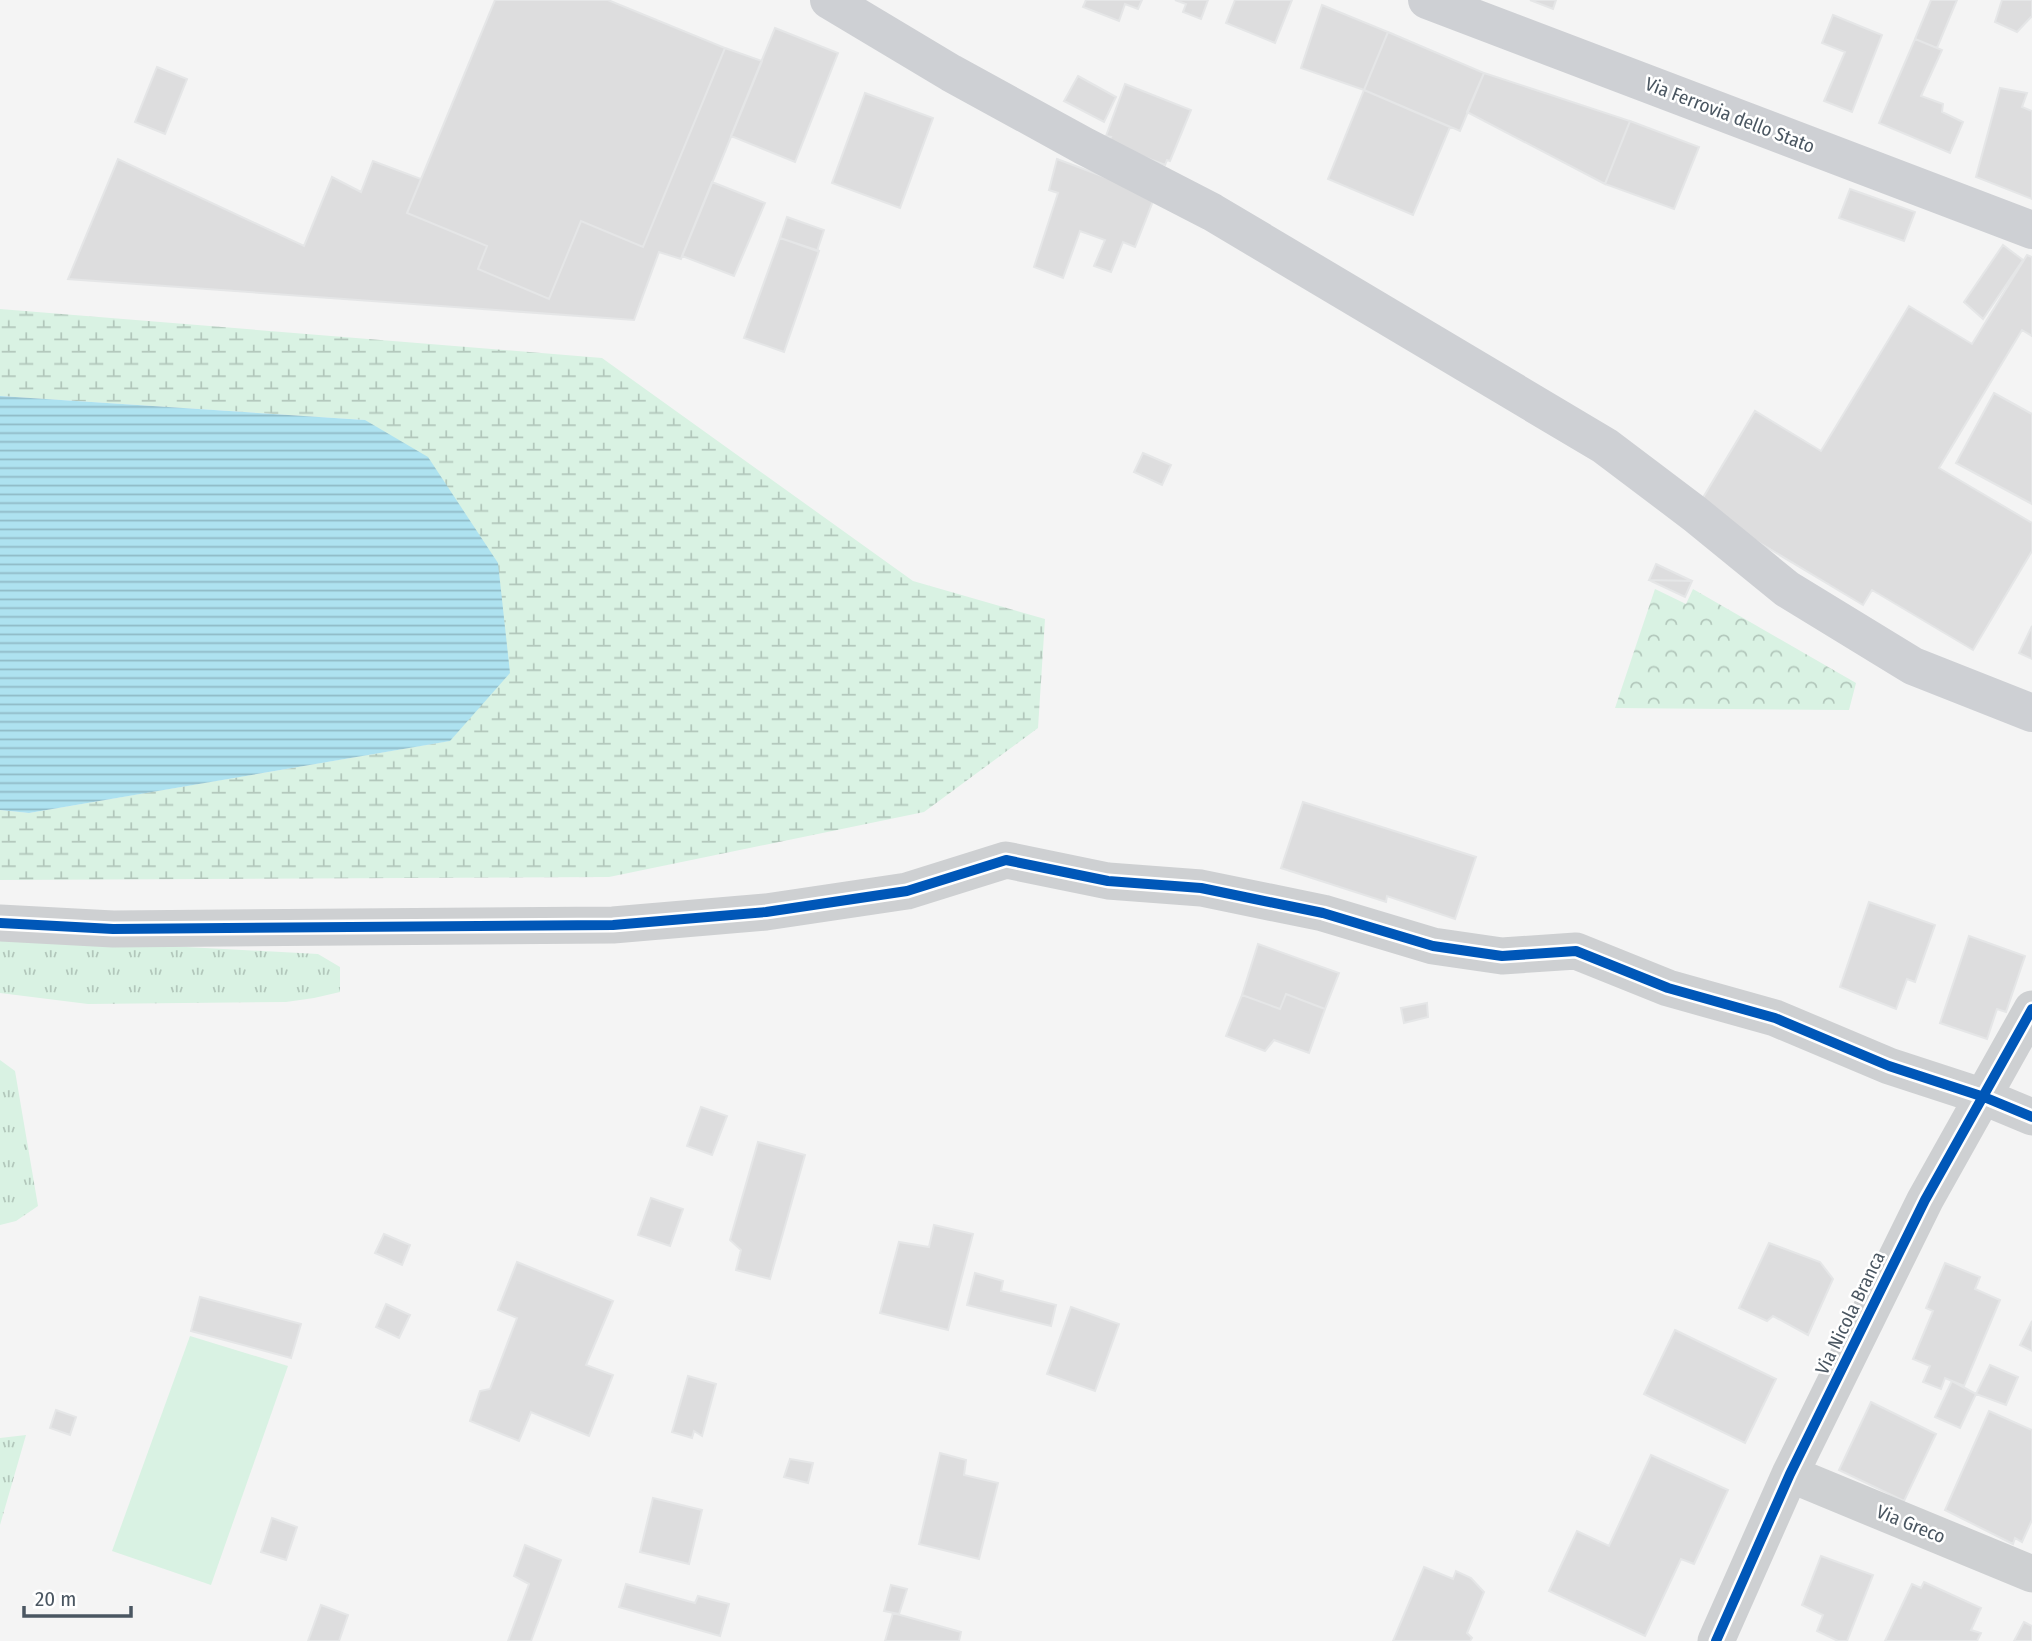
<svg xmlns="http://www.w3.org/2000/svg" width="2032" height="1641" font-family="'Fira Sans Condensed',sans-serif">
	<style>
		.grass { fill: url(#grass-tufts) }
		.forest { fill: url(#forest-crowns) }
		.wetland { fill: url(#wetland-marsh) }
		.garden { fill: #d9f2e3 }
		.water { fill: url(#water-rules) }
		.building { fill: #ddddde; stroke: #e5e6e7; stroke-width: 2 }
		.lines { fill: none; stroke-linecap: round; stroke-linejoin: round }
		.street { stroke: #ced0d2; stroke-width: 37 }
		.secondary { stroke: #ced0d4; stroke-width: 38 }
		.cycleway-casing { stroke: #fff; stroke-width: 15 }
		.cycleway { stroke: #0057b8; stroke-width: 10 }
		.labels { text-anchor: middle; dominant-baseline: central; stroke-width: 5; stroke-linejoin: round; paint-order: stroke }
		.street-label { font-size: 19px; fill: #4a5661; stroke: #fff }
	</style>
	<defs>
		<pattern id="grass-tufts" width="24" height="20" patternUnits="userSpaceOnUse" patternTransform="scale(1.75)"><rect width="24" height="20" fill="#d9f2e3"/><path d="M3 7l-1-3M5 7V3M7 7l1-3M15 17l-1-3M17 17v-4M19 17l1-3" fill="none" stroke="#b2c7bb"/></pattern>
		<pattern id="forest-crowns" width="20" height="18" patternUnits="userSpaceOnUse" patternTransform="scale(1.75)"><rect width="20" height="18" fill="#d9f2e3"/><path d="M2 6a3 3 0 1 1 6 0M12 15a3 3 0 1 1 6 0" fill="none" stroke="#b2c7bb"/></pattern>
		<pattern id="wetland-marsh" width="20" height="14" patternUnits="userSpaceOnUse" patternTransform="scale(1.75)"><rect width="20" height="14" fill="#d9f2e3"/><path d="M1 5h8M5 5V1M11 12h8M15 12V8" fill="none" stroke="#b2c7bb"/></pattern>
		<pattern id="water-rules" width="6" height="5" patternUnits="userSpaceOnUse" patternTransform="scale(1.75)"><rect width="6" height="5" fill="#aee2f0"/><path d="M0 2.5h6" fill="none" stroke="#90bac6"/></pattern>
	</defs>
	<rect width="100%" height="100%" fill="#f4f4f4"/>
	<!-- grass -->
	<path class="grass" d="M0 937 318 954 340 967V992L314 998 286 1002 88 1004 0 993Z
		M0 1060 15 1071 38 1206 16 1221 0 1225Z
		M26 1435 0 1525V1438Z"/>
	<!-- forest -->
	<path class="forest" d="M1655 589 1686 604 1693 589 1856 683 1849 710 1615 708Z"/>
	<!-- wetland -->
	<path class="wetland" d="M0 309 602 358 913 581 1045 619 1038 728 924 812 609 877 0 880V810L29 813 449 741 365 420 0 396Z"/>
	<!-- garden -->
	<path class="garden" d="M190 1336 288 1366 211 1585 112 1551Z"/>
	<!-- water -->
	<path class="water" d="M0 396 365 420 428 457 498 563 510 673 450 741 29 813 0 810Z"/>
	<!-- building -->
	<path class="building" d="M495 0H608L725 48 643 247 581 221 549 299 478 269 487 246 407 213Z
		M1086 0H1142L1138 9 1125 4 1119 21 1083 7Z
		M1175 0H1208L1201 19 1183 12 1186 4Z
		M1235 0H1292L1275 43 1226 23Z
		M1530 0H1556L1553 9Z
		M1931 0H1957L1937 48 1915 39Z
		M2002 0H2032V16L2017 32 1995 22Z
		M1322 5 1388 32 1364 90 1301 68Z
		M1833 15 1882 35 1852 112 1824 101 1845 52 1822 43Z
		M775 28 838 53 795 162 731 136Z
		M1388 32 1484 73 1460 131 1364 90Z
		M1915 39 1942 50 1921 96 1943 104 1942 112 1963 122 1950 153 1879 123Z
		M725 48 762 61 681 259 659 252 634 320 68 279 118 159 304 246 332 177 361 192 373 161 421 179 407 213 487 246 478 269 549 299 581 221 643 247Z
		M157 67 187 79 165 134 135 122Z
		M1484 73 1630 121 1605 184 1467 112Z
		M1078 76 1116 97 1104 122 1064 101Z
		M1125 84 1191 110 1170 161 1167 160 1165 165 1108 143 1111 137 1106 136Z
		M2000 88 2027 93 2022 107 2032 111V199L1976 177Z
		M1364 90 1450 127 1413 215 1328 179Z
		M865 93 933 118 900 208 832 183Z
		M1630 121 1699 147 1674 209 1605 184Z
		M1057 159 1155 196 1135 247 1123 242 1111 272 1094 266 1105 240 1080 231 1063 278 1034 267 1058 193 1049 190Z
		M712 182 765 203 734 276 682 256Z
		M1850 189 1915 212 1904 241 1839 218Z
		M787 217 824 230 817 251 780 238Z
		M780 238 819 251 784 352 744 338Z
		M2003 245 2023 260 1983 319 1964 302Z
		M2027 255 2032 257V336L2022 330 1939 468 2032 523V551L1973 650 1872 590 1863 605 1698 506 1755 411 1821 451 1909 306 1972 344Z
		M1994 393 2032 414V504L1956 463Z
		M1143 453 1171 465 1162 485 1134 472Z
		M1656 564 1692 581 1649 580Z
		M1649 580 1692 581 1685 597Z
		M2032 626V659L2019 653Z
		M1303 802 1476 857 1455 919 1387 896 1386 902 1281 868Z
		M1869 902 1935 925 1915 982 1907 979 1896 1009 1840 987Z
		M1969 936 2025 956 2006 1012 1997 1009 1987 1039 1940 1023Z
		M1258 944 1339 973 1325 1009 1286 994 1280 1009 1242 995Z
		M1286 994 1325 1009 1309 1053 1274 1040 1265 1051 1226 1036 1242 995 1280 1009Z
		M1427 1003 1428 1017 1404 1023 1401 1008Z
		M701 1107 727 1116 712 1155 687 1146Z
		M758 1142 805 1155 770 1279 736 1270 741 1250 730 1240Z
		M651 1198 683 1209 670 1246 638 1235Z
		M934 1225 973 1234 948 1330 880 1313 899 1242 929 1247Z
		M384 1234 410 1245 402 1265 375 1253Z
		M1769 1243 1820 1262 1833 1279 1808 1335 1773 1316 1767 1321 1739 1308Z
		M517 1262 613 1301 586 1365 613 1375 589 1436 531 1412 519 1441 470 1421 480 1391 490 1389 517 1318 498 1310Z
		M1945 1263 1980 1277 1975 1289 2000 1300 1964 1386 1945 1378 1941 1389 1923 1382 1930 1366 1913 1359 1933 1311 1926 1308Z
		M975 1273 1003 1281 1001 1291 1056 1305 1051 1326 967 1305Z
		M200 1297 301 1324 291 1358 191 1331Z
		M386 1304 410 1315 399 1338 376 1327Z
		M1071 1307 1119 1324 1095 1391 1047 1374Z
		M2032 1321V1351L2020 1345Z
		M1675 1330 1776 1379 1745 1443 1644 1394Z
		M1990 1365 2018 1377 2006 1405 1976 1394Z
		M688 1376 716 1384 702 1436 694 1431 692 1438 672 1432Z
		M1952 1381 1976 1394 1960 1428 1935 1417Z
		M1871 1402 1936 1434 1904 1501 1839 1470Z
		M56 1410 76 1417 70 1435 50 1428Z
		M1989 1411 2032 1430V1520L2022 1542 2015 1538 2013 1544 1945 1510Z
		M940 1453 966 1460 964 1475 998 1483 979 1559 919 1544Z
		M1651 1455 1728 1490 1694 1564 1681 1559 1645 1636 1549 1591 1577 1531 1609 1546Z
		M790 1459 813 1463 808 1483 784 1477Z
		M653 1498 702 1510 689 1564 640 1552Z
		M272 1518 297 1527 286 1560 261 1552Z
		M525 1545 561 1560 531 1641H508L529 1584 514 1576Z
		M1821 1556 1873 1575 1847 1641H1838L1817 1631 1823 1615 1802 1605Z
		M1424 1567 1453 1579 1456 1571 1471 1578 1484 1592 1467 1633 1472 1638 1470 1641H1393Z
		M1924 1582 1981 1608 1971 1630 1981 1633 1977 1641H1885L1912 1584 1921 1588Z
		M626 1584 695 1603 698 1596 729 1604 720 1636 619 1607Z
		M891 1585 907 1589 899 1614 884 1611Z
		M321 1605 348 1615 339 1641H308Z
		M893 1613 961 1632 959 1641H885Z
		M2024 1622 2032 1626V1641H2014Z"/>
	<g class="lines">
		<!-- street -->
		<path class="street" d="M0 923 113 929 613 925 766 912 907 891 1006 860 1108 881 1201 888 1323 913 1433 946 1502 956 1576 951 1668 988 1775 1018 1889 1066 1984 1097 2032 1117
			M1790 1474 2032 1574
			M1716 1641 1790 1474 1925 1200 2032 1009"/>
		<!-- secondary -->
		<path class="secondary" d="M829 0 951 73 1084 146 1212 212 1605 446 1695 514 1787 589 1913 666 2032 713
			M1427 0 2032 230"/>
		<!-- cycleway casing -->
		<g class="cycleway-casing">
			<path id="cycleway" d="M0 923 113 929 613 925 766 912 907 891 1006 860 1108 881 1201 888 1323 913 1433 946 1502 956 1576 951 1668 988 1775 1018 1889 1066 1984 1097 2032 1117
				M1716 1641 1790 1474 1925 1200 2032 1009"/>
		</g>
		<!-- cycleway -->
		<use href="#cycleway" class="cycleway"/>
	</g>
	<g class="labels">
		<!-- street labels -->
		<g class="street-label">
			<text transform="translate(1730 115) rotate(21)">Via Ferrovia dello Stato</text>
			<text transform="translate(1850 1313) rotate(-64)">Via Nicola Branca</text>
			<text transform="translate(1911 1524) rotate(22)">Via Greco</text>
		</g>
	</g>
	<!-- scale -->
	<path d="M24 1606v10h107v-10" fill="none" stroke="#4a5661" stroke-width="3.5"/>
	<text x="35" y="1606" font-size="21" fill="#4a5661" stroke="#ffffff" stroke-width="5" paint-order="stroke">20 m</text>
</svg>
